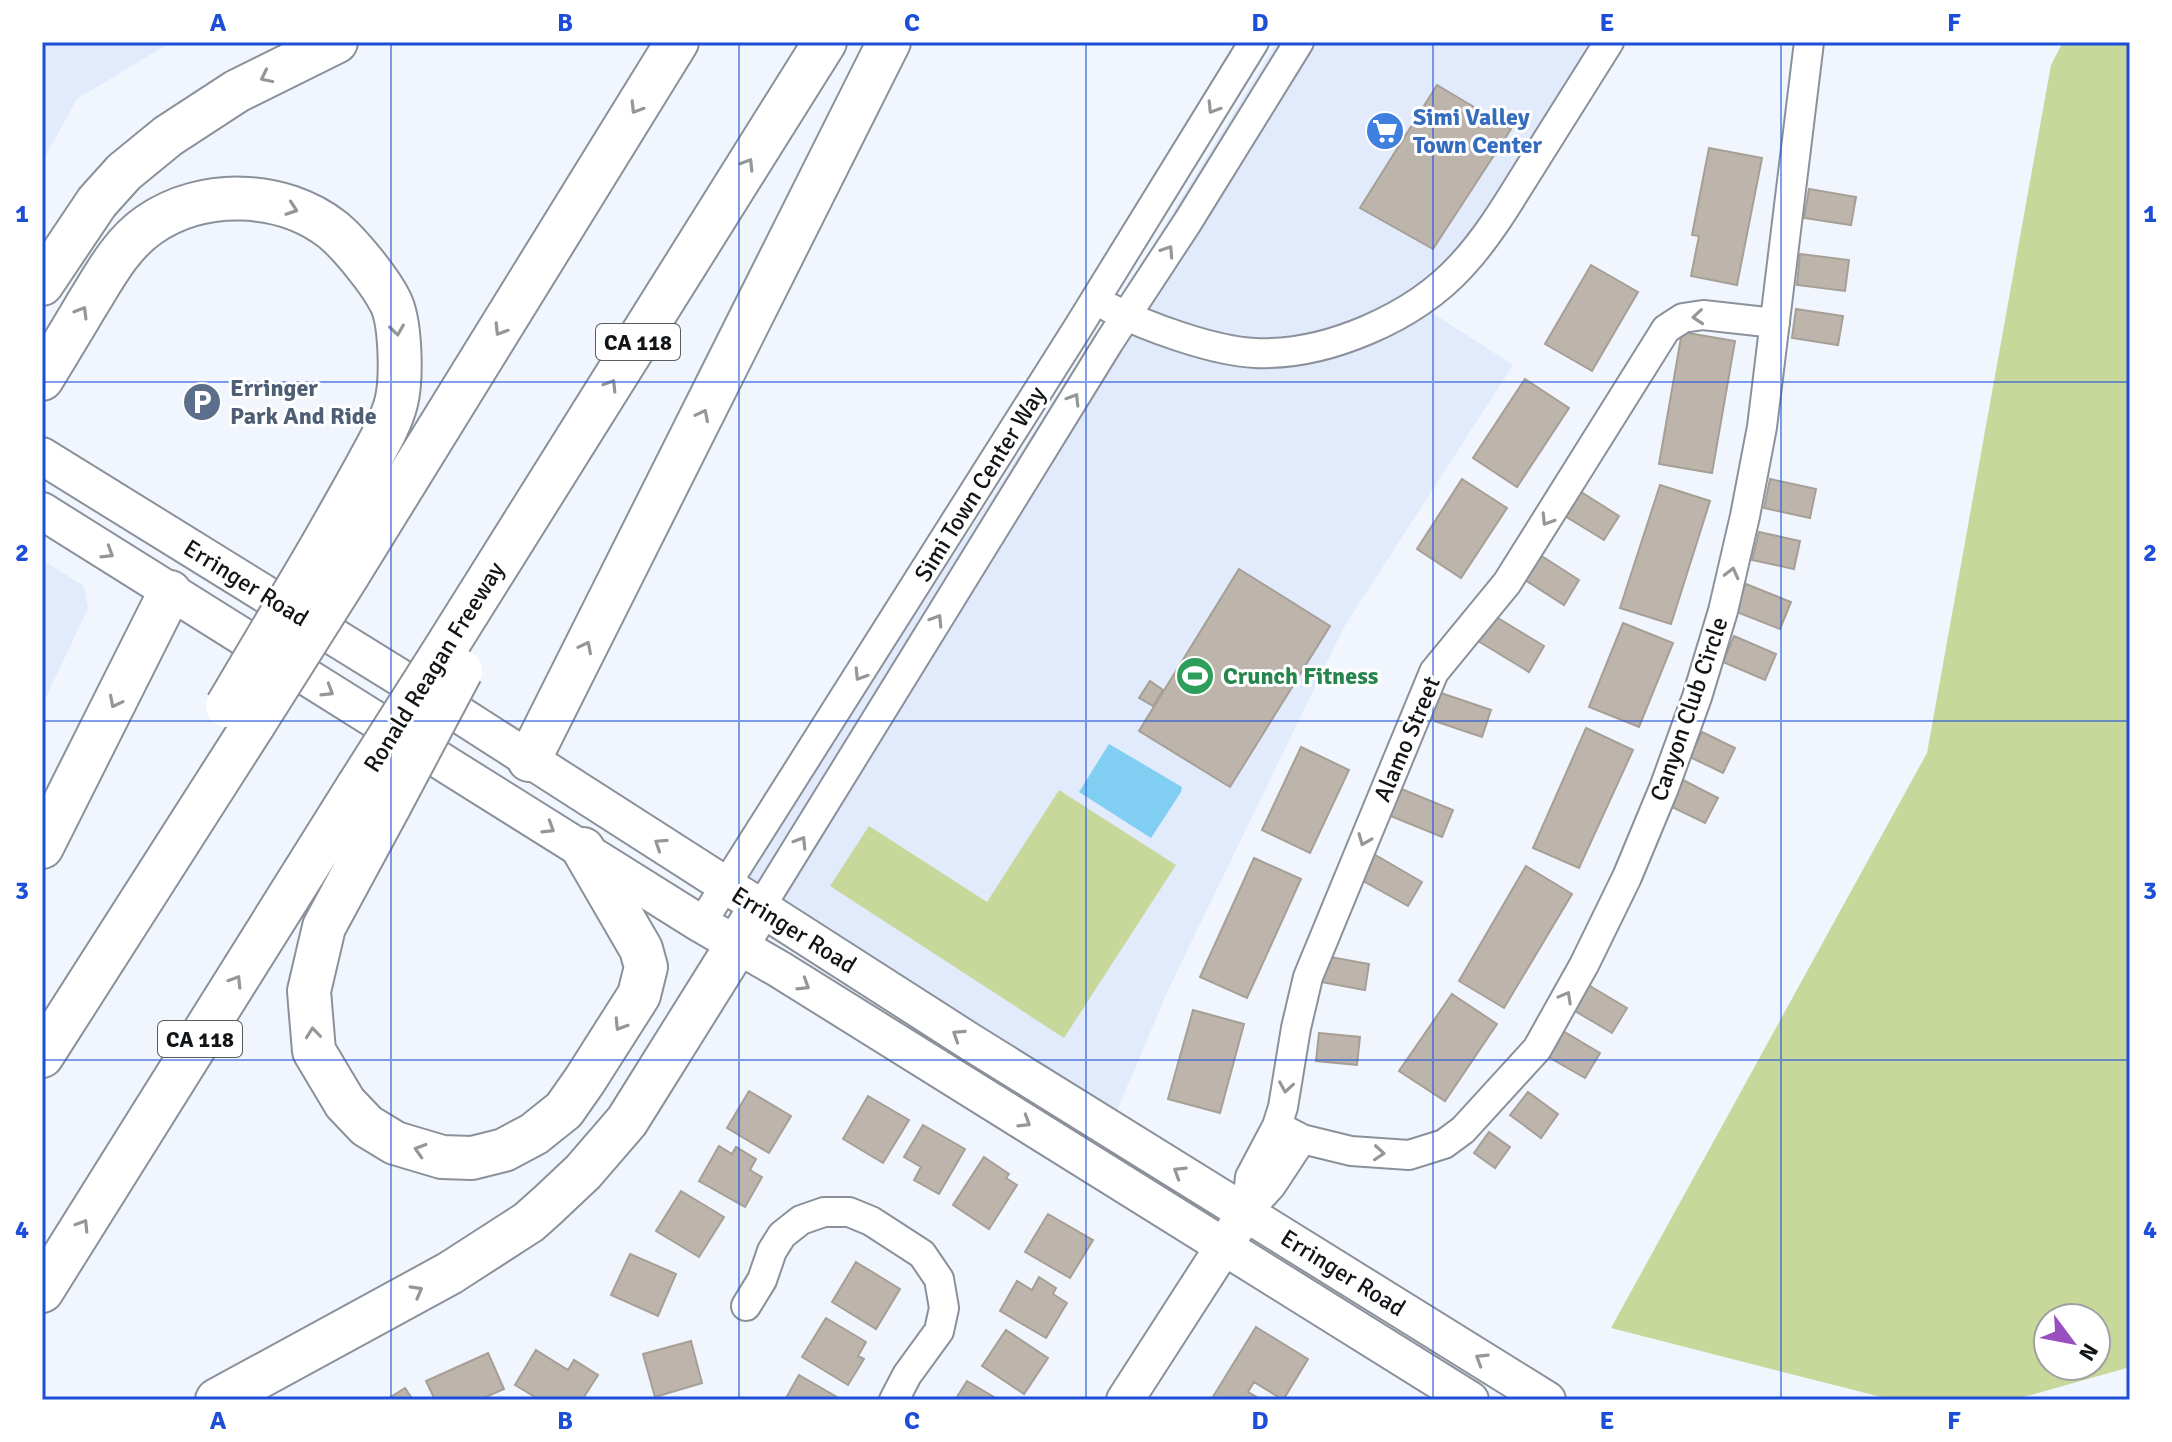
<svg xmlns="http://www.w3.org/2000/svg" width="2172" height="1442" font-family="Signika,sans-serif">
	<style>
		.built { fill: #e1ebfc }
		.green { fill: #c8d79a; fill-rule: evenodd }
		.water { fill: #80cff3 }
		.building { fill: #bdb5ac; stroke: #a69f96; stroke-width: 2 }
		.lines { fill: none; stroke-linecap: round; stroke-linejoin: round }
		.minor-casing { stroke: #8b919a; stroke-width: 32 }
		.major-casing { stroke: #8b919a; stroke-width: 40 }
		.highway-casing { stroke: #8b919a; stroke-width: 46 }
		.minor { stroke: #fff; stroke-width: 28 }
		.major { stroke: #fff; stroke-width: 36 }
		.highway { stroke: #fff; stroke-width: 42 }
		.highway-bridge-casing { stroke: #8b919a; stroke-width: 46; stroke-linecap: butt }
		.highway-bridge { stroke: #fff; stroke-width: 42 }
		.oneway { stroke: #949697 }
		.grid { fill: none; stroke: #1d4ed8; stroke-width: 2; stroke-opacity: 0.55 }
		.labels { text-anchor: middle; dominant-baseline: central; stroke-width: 6; stroke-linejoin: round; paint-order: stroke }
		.shield { fill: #fff; stroke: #595b5d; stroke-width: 2 }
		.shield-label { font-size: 22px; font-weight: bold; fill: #121518 }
		.shop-label { font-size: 24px; font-weight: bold; fill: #366cbe; stroke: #fff; text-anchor: start }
		.service-label { font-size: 24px; font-weight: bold; fill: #4e5e75; stroke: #fff; text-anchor: start }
		.street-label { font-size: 24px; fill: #121518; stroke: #fff }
		.leisure-label { font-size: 24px; font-weight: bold; fill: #27864d; stroke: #fff; text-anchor: start }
		.neatline { fill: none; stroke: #1d4ed8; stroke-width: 3 }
		.grid-label { font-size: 26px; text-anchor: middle; font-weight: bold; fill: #1d4ed8 }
	</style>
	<rect width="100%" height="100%" fill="#f0f5fe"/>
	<!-- built -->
	<path class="built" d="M42 42H171L77 99 42 162Z
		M1277 42H1603L1490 220 1409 298 1513 365 1344 627 1169 988 1115 1115 740 886 1116 305Z
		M42 560 84 586 88 608 42 706Z"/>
	<!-- green -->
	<path class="green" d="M2063 42H2130V1367L2013 1400H1893L1611 1328 1927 753 2051 65ZM2048 1318H2096V1366H2048Z
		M1059 790 1176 865 1064 1038 830 886 869 826 987 902Z"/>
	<!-- water -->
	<path class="water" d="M1109 744 1182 787 1181 792 1151 838 1079 792Z"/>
	<!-- building -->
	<path class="building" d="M1437 85 1511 129 1433 249 1360 208Z
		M1709 148 1762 158 1737 285 1691 276 1699 236 1692 235Z
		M1809 189 1856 197 1851 225 1804 218Z
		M1800 254 1849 260 1845 291 1797 285Z
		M1591 265 1638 292 1592 371 1545 344Z
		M1796 309 1843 316 1838 345 1792 338Z
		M1682 332 1735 341 1712 473 1659 464Z
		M1525 379 1569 408 1517 487 1473 458Z
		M1462 479 1507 508 1461 578 1417 549Z
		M1770 479 1816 489 1810 518 1764 508Z
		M1660 485 1710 501 1671 624 1620 608Z
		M1578 490 1619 516 1604 540 1563 515Z
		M1759 532 1800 541 1794 569 1752 560Z
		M1537 553 1579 580 1564 605 1522 578Z
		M1239 569 1330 626 1230 787 1139 731Z
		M1746 584 1791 602 1780 629 1734 611Z
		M1493 615 1544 646 1529 672 1478 641Z
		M1623 623 1673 643 1639 727 1589 707Z
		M1734 636 1776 654 1765 680 1723 662Z
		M1150 681 1163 690 1153 706 1139 698Z
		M1435 691 1491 710 1482 737 1425 718Z
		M1586 728 1633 750 1579 868 1533 848Z
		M1702 732 1735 748 1723 773 1690 757Z
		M1301 747 1349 770 1310 853 1262 830Z
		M1683 780 1718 798 1705 823 1670 806Z
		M1399 788 1453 810 1442 837 1388 815Z
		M1372 853 1422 882 1408 906 1358 878Z
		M1254 858 1301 879 1247 998 1200 977Z
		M1526 866 1572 894 1504 1008 1459 981Z
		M1325 956 1369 964 1365 990 1321 982Z
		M1585 983 1627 1008 1612 1033 1570 1008Z
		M1452 994 1497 1024 1445 1101 1399 1071Z
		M1193 1010 1244 1024 1220 1113 1168 1099Z
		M1558 1028 1600 1053 1585 1078 1543 1054Z
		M1319 1033 1360 1037 1357 1065 1316 1061Z
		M749 1091 791 1116 769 1153 727 1128Z
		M1528 1092 1558 1114 1541 1138 1510 1115Z
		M868 1096 909 1120 883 1163 843 1139Z
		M923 1125 965 1149 939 1194 914 1180 921 1167 904 1157Z
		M1489 1132 1510 1147 1495 1168 1474 1153Z
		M719 1146 732 1154 736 1147 756 1159 750 1170 762 1177 745 1207 699 1181Z
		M984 1157 1009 1174 1006 1178 1017 1185 989 1229 953 1205Z
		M681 1191 724 1217 699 1257 656 1231Z
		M1048 1214 1093 1240 1070 1278 1025 1252Z
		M630 1254 676 1274 658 1316 611 1295Z
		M856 1262 900 1289 876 1329 832 1302Z
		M1039 1277 1056 1288 1053 1294 1067 1303 1046 1338 1000 1311 1017 1281 1032 1290Z
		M826 1318 866 1342 858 1356 864 1359 848 1385 802 1357Z
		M1256 1327 1308 1359 1283 1400 1254 1382 1248 1392 1262 1400H1211Z
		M1006 1330 1048 1358 1024 1394 982 1366Z
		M691 1341 702 1383 655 1397 643 1354Z
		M536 1350 568 1370 574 1360 598 1375 582 1400H540L515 1385Z
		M488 1353 504 1389 479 1400H435L426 1381Z
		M799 1375 842 1400H785Z
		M967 1381 999 1400H955Z
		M405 1388 413 1400H386Z"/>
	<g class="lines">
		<!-- minor casing -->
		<g class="minor-casing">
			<path id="minor" d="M1110 308C1147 327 1213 351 1255 353 1326 356 1414 318 1462 265 1488 237 1508 203 1528 171 1555 128 1582 85 1609 42
				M760 908 1109 342 1187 223 1299 42
				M701 924 1079 326 1254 42
				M1277 1126 1302 1139 1351 1151 1409 1155 1444 1144 1463 1130 1537 1049 1584 965 1627 877 1664 788 1697 697 1723 611 1745 516 1762 427 1809 42
				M1246 1213 1250 1177 1277 1126 1283 1107 1296 1028 1308 977 1434 672 1507 583 1666 329 1683 318 1703 315 1775 323
				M1246 1213 1271 1186 1302 1139
				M746 1306 762 1280 772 1251 782 1235 801 1220 824 1212H849L871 1221 922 1254 939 1279 944 1308 939 1331 907 1375 894 1400"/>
		</g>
		<!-- major casing -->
		<g class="major-casing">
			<path id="major" d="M42 456 454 711 972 1043 1547 1400
				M42 511 701 924 779 969 1470 1400
				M1125 1400 1237 1226"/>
		</g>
		<!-- highway casing -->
		<g class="highway-casing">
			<path id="highway" d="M42 284 97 202 124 172 168 136 237 91 336 42
				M42 379C57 354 72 330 86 306 104 277 121 244 149 225 202 188 282 190 333 230 350 244 380 281 390 301 401 321 402 380 396 403 390 426 376 448 365 469 349 498 333 526 317 554
				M348 575 677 42
				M450 641 825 42
				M529 760 889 42
				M390 805 324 927 309 991 314 1051 345 1103 367 1126 395 1143 442 1157 472 1158 504 1150 534 1134 564 1110 585 1080 639 995 646 967 641 949 583 849
				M42 847 170 592
				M42 1056 254 724
				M42 1291 358 786
				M217 1400 450 1273 529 1222 548 1205 583 1172 627 1121 760 908"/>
		</g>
		<!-- minor -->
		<use href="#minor" class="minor"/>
		<!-- major -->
		<use href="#major" class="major"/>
		<!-- highway -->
		<use href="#highway" class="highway"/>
		<!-- highway-bridge casing -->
		<g class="highway-bridge-casing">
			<path id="highway-bridge" d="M227 706 317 554
				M254 724 348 575
				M358 786 450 641
				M390 805 461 671"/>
		</g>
		<!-- highway-bridge -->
		<use href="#highway-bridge" class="highway-bridge"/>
	</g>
	<!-- one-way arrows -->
	<defs><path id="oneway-chevron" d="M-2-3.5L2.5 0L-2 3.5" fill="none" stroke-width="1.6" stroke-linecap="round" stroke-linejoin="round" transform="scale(2)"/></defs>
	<g class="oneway">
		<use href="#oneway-chevron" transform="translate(266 77) rotate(154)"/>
		<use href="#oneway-chevron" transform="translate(636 108) rotate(122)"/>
		<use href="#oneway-chevron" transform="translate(1213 108) rotate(122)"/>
		<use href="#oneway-chevron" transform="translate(748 164) rotate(-58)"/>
		<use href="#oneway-chevron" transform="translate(292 209) rotate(19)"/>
		<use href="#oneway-chevron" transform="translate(1168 251) rotate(-57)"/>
		<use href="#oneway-chevron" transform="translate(82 312) rotate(-59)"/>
		<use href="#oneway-chevron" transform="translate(1698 317) rotate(175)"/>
		<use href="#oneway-chevron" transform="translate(397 330) rotate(82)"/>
		<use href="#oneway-chevron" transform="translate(500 330) rotate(122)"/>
		<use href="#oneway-chevron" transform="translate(611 385) rotate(-58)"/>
		<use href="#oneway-chevron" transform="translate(1074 399) rotate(-58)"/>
		<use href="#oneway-chevron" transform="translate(703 415) rotate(-63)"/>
		<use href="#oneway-chevron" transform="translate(1547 520) rotate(122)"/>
		<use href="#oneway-chevron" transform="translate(108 553) rotate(32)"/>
		<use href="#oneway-chevron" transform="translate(1732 573) rotate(-76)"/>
		<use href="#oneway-chevron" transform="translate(937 620) rotate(-58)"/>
		<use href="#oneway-chevron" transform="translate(586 647) rotate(-63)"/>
		<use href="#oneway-chevron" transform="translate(860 675) rotate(122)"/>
		<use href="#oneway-chevron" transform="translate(328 691) rotate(32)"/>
		<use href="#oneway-chevron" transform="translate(115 702) rotate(117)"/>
		<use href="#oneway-chevron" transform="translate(549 828) rotate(32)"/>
		<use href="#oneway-chevron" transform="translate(1364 840) rotate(112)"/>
		<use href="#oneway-chevron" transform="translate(801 842) rotate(-58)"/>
		<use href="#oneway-chevron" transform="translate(660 844) rotate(-147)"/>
		<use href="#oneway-chevron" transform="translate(236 981) rotate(-58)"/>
		<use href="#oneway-chevron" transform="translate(804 985) rotate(32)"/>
		<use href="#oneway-chevron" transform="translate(1566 997) rotate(-61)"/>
		<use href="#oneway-chevron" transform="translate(620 1025) rotate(122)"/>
		<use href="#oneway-chevron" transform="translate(313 1033) rotate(-96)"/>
		<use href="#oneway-chevron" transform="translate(958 1035) rotate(-147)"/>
		<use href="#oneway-chevron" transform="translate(1286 1087) rotate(99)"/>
		<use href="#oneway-chevron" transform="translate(1025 1122) rotate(32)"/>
		<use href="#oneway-chevron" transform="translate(420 1150) rotate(-163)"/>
		<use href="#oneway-chevron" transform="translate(1379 1153) rotate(4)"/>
		<use href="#oneway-chevron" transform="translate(1179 1172) rotate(-148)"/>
		<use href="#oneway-chevron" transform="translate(83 1225) rotate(-58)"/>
		<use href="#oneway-chevron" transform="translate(417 1291) rotate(-29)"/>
		<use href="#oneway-chevron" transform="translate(1481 1359) rotate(-148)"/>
	</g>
	<!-- grid -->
	<path class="grid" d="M391 42V1400M739 42V1400M1086 42V1400M1433 42V1400M1781 42V1400M42 382H2130M42 721H2130M42 1060H2130"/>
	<!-- icons -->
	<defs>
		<g id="supermarket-disc" transform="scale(2)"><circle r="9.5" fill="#3f7fe0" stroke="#fff"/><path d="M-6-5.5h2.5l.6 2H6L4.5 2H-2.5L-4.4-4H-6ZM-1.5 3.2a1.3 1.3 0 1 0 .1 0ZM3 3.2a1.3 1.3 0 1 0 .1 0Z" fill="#fff"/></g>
		<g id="parking-disc" transform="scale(2)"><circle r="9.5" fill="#5c6f8a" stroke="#fff"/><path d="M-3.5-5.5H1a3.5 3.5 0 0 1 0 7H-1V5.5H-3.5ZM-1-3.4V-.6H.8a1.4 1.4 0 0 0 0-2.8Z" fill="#fff"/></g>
		<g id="stadium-disc" transform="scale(2)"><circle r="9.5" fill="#2e9e5b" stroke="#fff"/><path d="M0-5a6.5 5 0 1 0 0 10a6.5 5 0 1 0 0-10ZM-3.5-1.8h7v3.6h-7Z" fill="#fff"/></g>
	</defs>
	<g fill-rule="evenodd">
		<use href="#supermarket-disc" x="1385" y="131"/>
		<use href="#parking-disc" x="202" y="402"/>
		<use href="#stadium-disc" x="1195" y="676"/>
	</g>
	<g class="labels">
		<!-- shield labels -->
		<g class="shield">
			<rect x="596" y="324" width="84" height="36" rx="6"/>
			<rect x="158" y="1021" width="84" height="36" rx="6"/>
		</g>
		<g class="shield-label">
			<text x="638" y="342">CA 118</text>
			<text x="200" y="1039">CA 118</text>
		</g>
		<!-- shop labels -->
		<g class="shop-label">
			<text x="1413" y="117">Simi Valley<tspan x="1413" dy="28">Town Center</tspan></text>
		</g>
		<!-- service labels -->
		<g class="service-label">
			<text x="230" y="388">Erringer<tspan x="230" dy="28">Park And Ride</tspan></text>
		</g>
		<!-- street labels -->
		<g class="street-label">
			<text transform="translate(980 484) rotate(-58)">Simi Town Center Way</text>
			<text transform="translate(246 583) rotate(32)">Erringer Road</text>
			<text transform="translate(434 667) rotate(-58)">Ronald Reagan Freeway</text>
			<text transform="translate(1689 709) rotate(-71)">Canyon Club Circle</text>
			<text transform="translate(1407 739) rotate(-67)">Alamo Street</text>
			<text transform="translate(794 930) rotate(32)">Erringer Road</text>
			<text transform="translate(1343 1273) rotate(32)">Erringer Road</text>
		</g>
		<!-- leisure labels -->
		<g class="leisure-label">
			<text x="1223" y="676">Crunch Fitness</text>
		</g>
	</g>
	<!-- border -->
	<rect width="2172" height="1442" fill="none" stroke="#ffffff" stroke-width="88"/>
	<!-- north arrow -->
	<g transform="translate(2072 1342) rotate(122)"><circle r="38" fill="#ffffff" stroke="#a0a1a3" stroke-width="2"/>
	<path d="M0-6L14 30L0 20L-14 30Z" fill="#9a4fc1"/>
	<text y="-12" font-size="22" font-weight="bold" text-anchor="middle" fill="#121518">N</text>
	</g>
	<rect x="44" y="44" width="2084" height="1354" class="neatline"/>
	<g class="grid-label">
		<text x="218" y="31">A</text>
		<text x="565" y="31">B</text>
		<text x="912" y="31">C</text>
		<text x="1260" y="31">D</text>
		<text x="1607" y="31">E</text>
		<text x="1954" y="31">F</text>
		<text x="22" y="222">1</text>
		<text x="2150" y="222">1</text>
		<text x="22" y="561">2</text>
		<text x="2150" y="561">2</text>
		<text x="22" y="899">3</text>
		<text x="2150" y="899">3</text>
		<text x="22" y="1238">4</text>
		<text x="2150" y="1238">4</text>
		<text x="218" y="1429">A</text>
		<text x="565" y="1429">B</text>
		<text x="912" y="1429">C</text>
		<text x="1260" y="1429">D</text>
		<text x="1607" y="1429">E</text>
		<text x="1954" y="1429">F</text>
	</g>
</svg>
